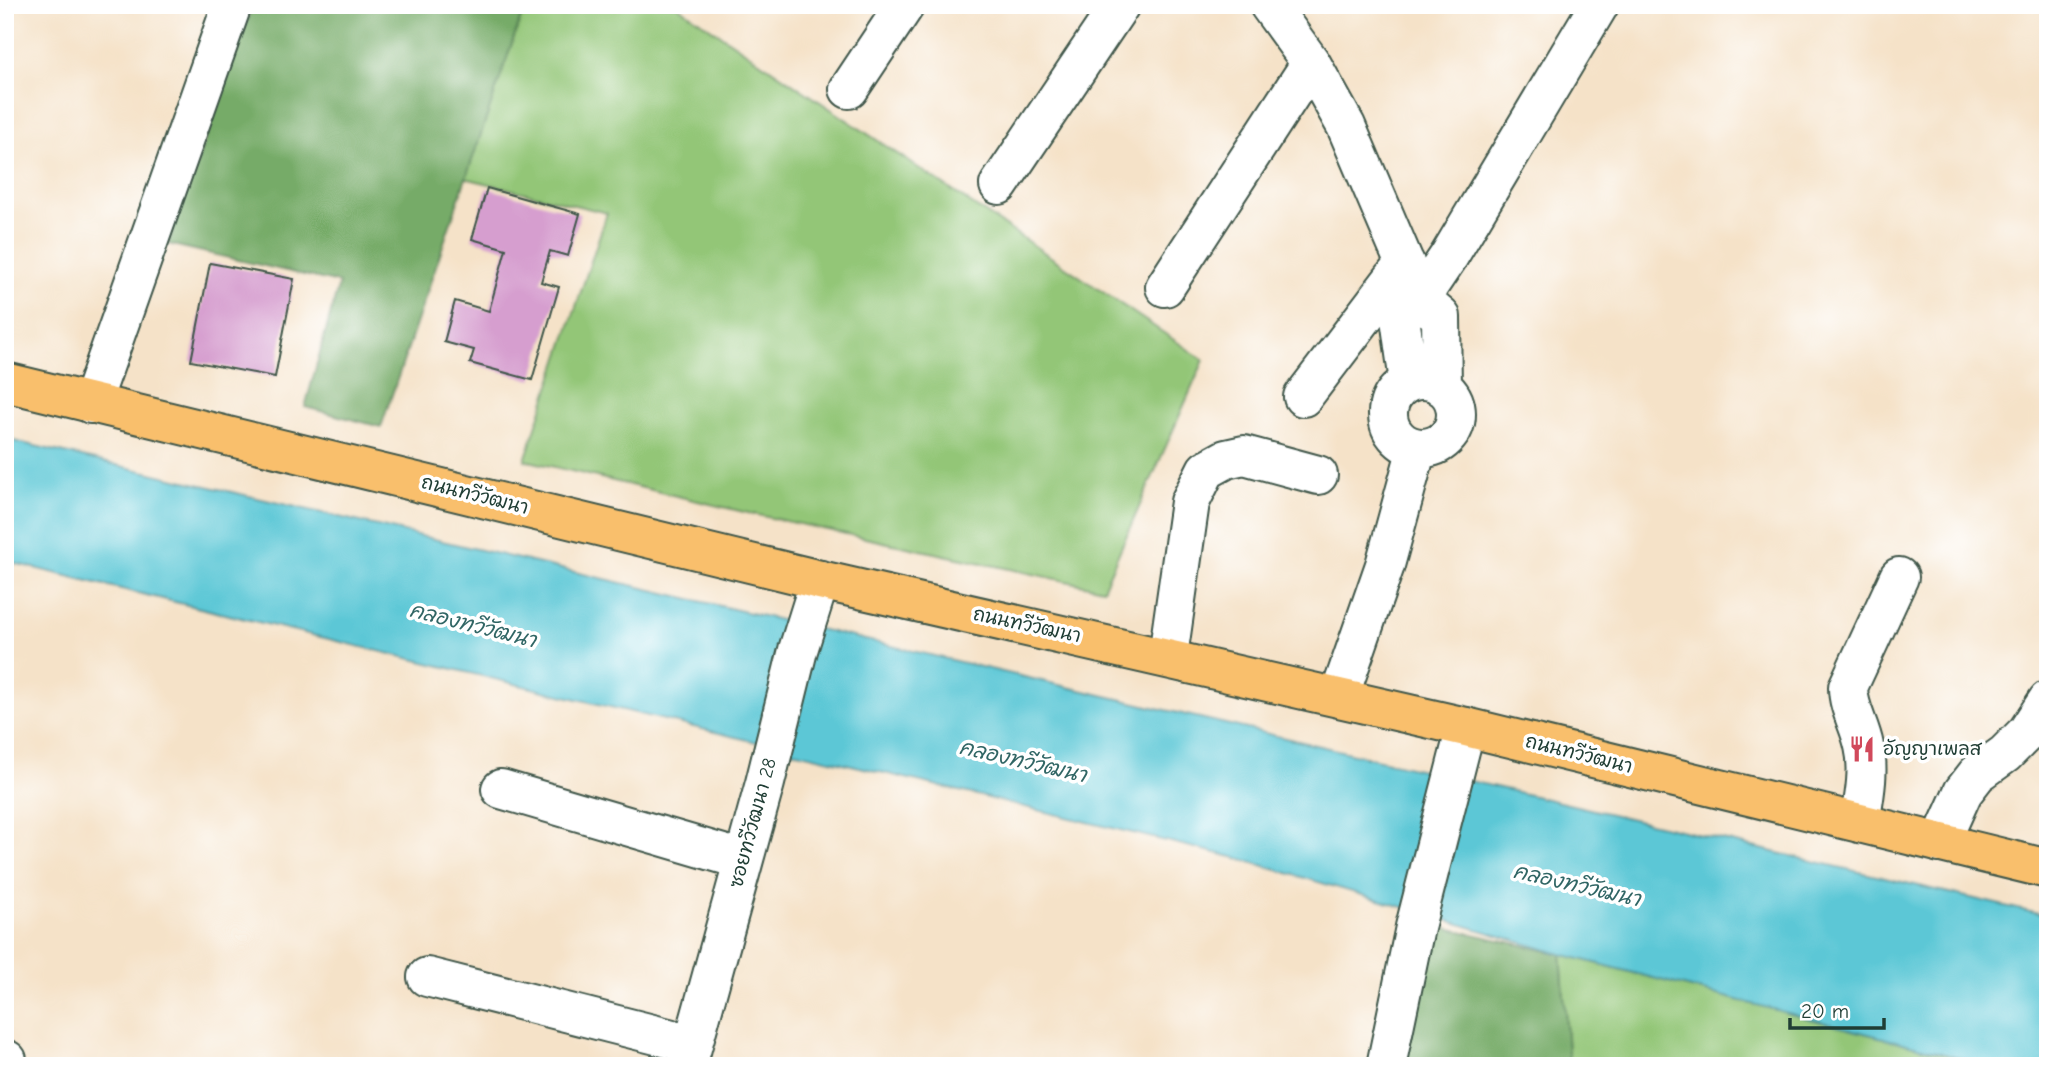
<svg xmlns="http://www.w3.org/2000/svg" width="2053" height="1071" font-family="'Comic Neue','Playpen Sans Thai',sans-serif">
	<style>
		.green { fill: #93c677; stroke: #598256; stroke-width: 2 }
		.forest { fill: #76ab68; stroke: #4a744e; stroke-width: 2 }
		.water { fill: #5cc7d6; stroke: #3e8285; stroke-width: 2 }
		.building { fill: #d69ecf }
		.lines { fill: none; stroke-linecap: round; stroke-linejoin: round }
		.minor-casing { stroke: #3f564a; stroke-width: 42 }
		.major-casing { stroke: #3f564a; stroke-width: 42 }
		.minor { stroke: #fff; stroke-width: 38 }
		.major { stroke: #f9bf6c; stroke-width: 38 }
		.labels { text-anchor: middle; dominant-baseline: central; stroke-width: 7; stroke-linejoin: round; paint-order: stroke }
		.street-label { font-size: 19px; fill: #1f3d34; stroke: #fff }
		.poi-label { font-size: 19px; fill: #1f3d34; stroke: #fff; text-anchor: start }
		.water-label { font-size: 21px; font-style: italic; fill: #316665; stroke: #fff }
	</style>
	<rect width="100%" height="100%" fill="#fff"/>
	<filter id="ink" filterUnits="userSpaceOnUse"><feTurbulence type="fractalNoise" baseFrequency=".0143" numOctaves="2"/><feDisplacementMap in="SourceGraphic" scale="14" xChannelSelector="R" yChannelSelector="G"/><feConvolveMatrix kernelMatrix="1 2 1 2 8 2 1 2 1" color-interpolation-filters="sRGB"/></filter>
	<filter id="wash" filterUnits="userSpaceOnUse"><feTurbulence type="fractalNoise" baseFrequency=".00686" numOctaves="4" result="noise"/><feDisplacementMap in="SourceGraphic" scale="28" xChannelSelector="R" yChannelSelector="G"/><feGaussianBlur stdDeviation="1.57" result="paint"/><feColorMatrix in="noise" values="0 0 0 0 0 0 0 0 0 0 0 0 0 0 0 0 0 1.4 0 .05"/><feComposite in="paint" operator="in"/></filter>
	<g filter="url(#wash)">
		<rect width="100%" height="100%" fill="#f5e2c8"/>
		<!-- green -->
		<path class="green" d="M525 5H676L1204 360 1103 589 748 513 525 460 607 213 465 178Z
			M1561 954 1991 1066H1569Z"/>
		<!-- forest -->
		<path class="forest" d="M253 5H525L381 427 305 407 339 283 168 244Z
			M1438 926 1561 954 1569 1066H1369Z"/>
		<!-- water -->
		<path class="water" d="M5 439 2048 916V1066H1991L1561 954 1241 859 5 561Z"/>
		<g id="blocks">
			<!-- building -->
			<path class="building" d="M487 188 580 214 568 256 550 251 541 282 559 287 532 380 470 363 474 350 444 342 455 301 489 311 506 249 472 239Z
				M210 263 294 279 275 377 191 361Z"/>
		</g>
	</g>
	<g filter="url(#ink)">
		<use href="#blocks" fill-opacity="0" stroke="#3f564a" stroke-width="2"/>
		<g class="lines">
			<!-- minor casing -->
			<g class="minor-casing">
				<path id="minor" d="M1269 5 1311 63 1346 126 1420 299 1441 317 1442 387
					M849 89 905 5
					M999 185 1120 5
					M1165 287 1311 63
					M1388 414a34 34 0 1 1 68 0a34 34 0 1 1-68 0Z
					M1409 382 1400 318 1420 299 1449 256 1599 5
					M1303 397 1405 263
					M91 404 232 5
					M1168 656 1190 502 1206 470 1226 459 1244 455 1318 475
					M1339 697 1385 565 1417 448
					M501 789 743 860
					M1860 823C1864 799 1870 770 1864 746 1860 725 1848 708 1848 687L1899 577
					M1940 843 1963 792 1977 774 2005 754 2027 732 2048 700
					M427 977 692 1044
					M5 1059 7 1060
					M687 1066 765 783 798 650 820 580
					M1386 1066 1415 927 1466 727"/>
			</g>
			<!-- major casing -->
			<g class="major-casing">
				<path id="major" d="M5 382 820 580 1466 727 2048 869"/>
			</g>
			<!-- minor -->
			<use href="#minor" class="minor"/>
			<!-- major -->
			<use href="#major" class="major"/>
		</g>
	</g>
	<!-- icons -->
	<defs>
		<g id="restaurant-bare" transform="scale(2.1)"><path d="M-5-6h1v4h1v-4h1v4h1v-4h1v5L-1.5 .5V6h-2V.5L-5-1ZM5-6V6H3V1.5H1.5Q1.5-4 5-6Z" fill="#d1495b" stroke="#fff" stroke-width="2.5" paint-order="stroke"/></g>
	</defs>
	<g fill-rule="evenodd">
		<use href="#restaurant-bare" x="1862" y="749"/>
	</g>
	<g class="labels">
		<!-- street labels -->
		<g class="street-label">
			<text transform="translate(475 495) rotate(14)">ถนนทวีวัฒนา</text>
			<text transform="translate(1027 625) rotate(12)">ถนนทวีวัฒนา</text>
			<text transform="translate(1579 754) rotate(14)">ถนนทวีวัฒนา</text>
			<text transform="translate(753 823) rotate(-75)">ซอยทวีวัฒนา 28</text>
		</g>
		<!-- poi labels -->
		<g class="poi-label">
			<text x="1883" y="749">อัญญาเพลส</text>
		</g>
		<!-- water labels -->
		<g class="water-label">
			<text transform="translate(473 625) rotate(14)">คลองทวีวัฒนา</text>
			<text transform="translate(1023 761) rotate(13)">คลองทวีวัฒนา</text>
			<text transform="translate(1577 885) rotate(13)">คลองทวีวัฒนา</text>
		</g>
	</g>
	<!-- margin -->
	<rect width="2053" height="1071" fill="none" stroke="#fff" stroke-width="28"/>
	<!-- scale -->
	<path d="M1790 1018v10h94v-10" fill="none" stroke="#1f3d34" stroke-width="3.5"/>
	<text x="1801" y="1018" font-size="21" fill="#1f3d34" stroke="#ffffff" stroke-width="5" paint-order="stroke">20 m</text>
</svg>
